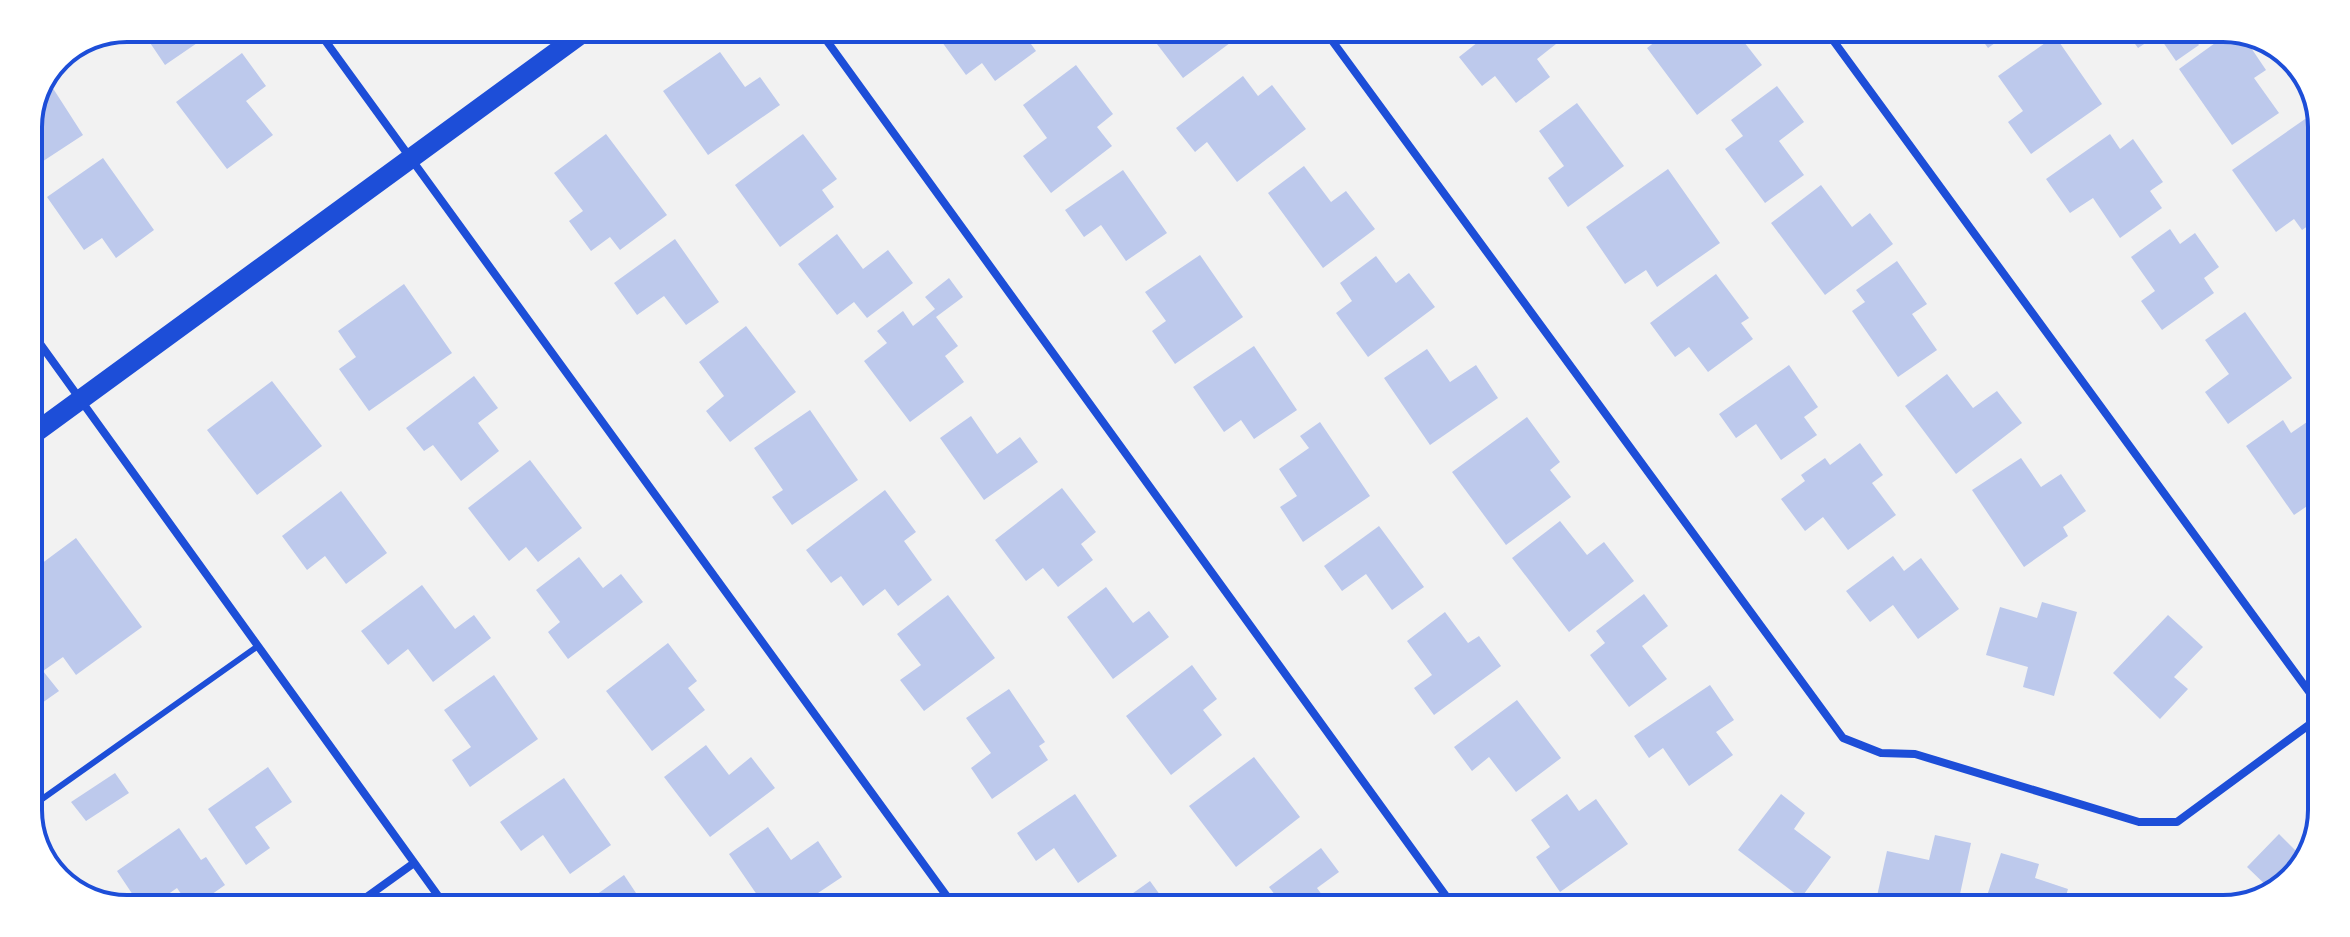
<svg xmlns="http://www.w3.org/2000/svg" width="2350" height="937" font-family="Figtree,sans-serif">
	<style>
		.building { fill: #bdc9ec }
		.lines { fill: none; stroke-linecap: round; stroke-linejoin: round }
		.service { stroke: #1d4ed8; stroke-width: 6 }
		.minor { stroke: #1d4ed8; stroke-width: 8 }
		.primary { stroke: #1d4ed8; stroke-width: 20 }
		.rim { fill: none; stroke: #1d4ed8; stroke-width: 4 }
	</style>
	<rect width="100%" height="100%" fill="#f2f2f2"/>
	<!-- building -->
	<path class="building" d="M140 28H219L165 65Z
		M936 30H1021L1036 51 995 81 982 63 966 75 934 31Z
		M1147 31H1195L1196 33 1228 31 1234 40 1183 78Z
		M1492 31 1546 32 1556 44 1537 59 1550 77 1516 103 1495 76 1482 86 1459 57Z
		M1668 32H1714L1723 44 1737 33 1762 65 1697 115 1647 48Z
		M1977 33H2009L1988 48Z
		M2127 33H2194L2192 35 2199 45 2176 61 2158 35 2138 48Z
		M2229 33H2241L2266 70 2254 78 2279 113 2232 145 2179 69Z
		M2055 36 2102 104 2031 154 2008 122 2023 111 1998 76Z
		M720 52 745 87 760 77 780 105 708 155 663 91Z
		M242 53 266 86 246 101 273 135 227 169 176 102Z
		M1076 65 1113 114 1097 127 1112 146 1051 193 1023 156 1047 138 1023 105Z
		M1243 76 1258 96 1272 85 1306 129 1237 182 1207 142 1195 152 1176 128Z
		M47 79 83 135 28 171V121Z
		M1777 86 1804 122 1779 141 1804 175 1765 203 1725 149 1743 136 1731 120Z
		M1577 103 1624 166 1568 207 1548 178 1564 166 1539 131Z
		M2318 110 2322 120 2321 217 2302 230 2294 219 2276 232 2232 170Z
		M606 134 667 215 620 250 610 237 591 251 569 221 583 211 554 173Z
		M803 134 837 179 822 190 834 207 780 247 735 185Z
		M2110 134 2120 149 2133 139 2163 182 2150 191 2162 208 2120 238 2093 198 2070 213 2046 179Z
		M103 158 154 230 116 258 102 238 84 250 47 197Z
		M1304 166 1331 202 1346 191 1375 229 1323 268 1268 193Z
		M1668 169 1720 243 1657 287 1646 270 1625 284 1586 227Z
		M1123 170 1167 233 1126 261 1101 225 1084 237 1065 210Z
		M1821 185 1852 227 1870 213 1893 244 1825 295 1771 223Z
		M2170 229 2180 244 2195 233 2219 267 2204 278 2214 293 2162 330 2141 301 2155 291 2131 257Z
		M837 234 863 269 888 250 913 283 867 318 854 302 837 315 798 264Z
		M675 239 719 302 686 325 664 296 637 315 614 283Z
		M1200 255 1243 317 1175 364 1152 331 1166 321 1145 292Z
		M1376 256 1396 283 1409 273 1435 307 1368 357 1336 313 1352 301 1340 283Z
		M2321 257V280L2310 265Z
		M1897 261 1927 304 1912 314 1937 350 1898 377 1852 311 1865 302 1856 290Z
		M1716 274 1749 318 1741 323 1753 339 1708 372 1689 347 1675 357 1650 323Z
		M949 278 963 297 936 317 958 346 945 356 964 382 910 422 864 361 887 343 877 331 903 311 913 326 935 309 925 297Z
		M404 284 452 353 369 411 339 369 356 357 338 331Z
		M2245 312 2292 378 2228 424 2205 392 2229 374 2205 340Z
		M746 326 796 392 730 442 706 411 724 396 699 362Z
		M1254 346 1297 410 1254 439 1241 420 1224 432 1193 387Z
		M1427 349 1450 382 1476 365 1498 398 1430 445 1384 378Z
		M1789 365 1818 407 1804 417 1817 435 1781 460 1756 424 1736 438 1719 414Z
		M1947 374 1973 408 1997 391 2022 423 1956 474 1905 406Z
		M474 376 498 408 478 423 499 451 461 481 433 445 424 451 406 428Z
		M272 381 322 446 257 495 207 430Z
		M810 410 858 480 792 525 772 497 783 490 754 448Z
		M2320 413 2319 498 2294 515 2246 446 2283 420 2291 433Z
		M971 416 997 454 1020 437 1038 462 984 500 940 438Z
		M1527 417 1560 462 1550 470 1571 497 1506 545 1452 472Z
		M1320 422 1370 496 1303 542 1280 507 1297 496 1279 469 1309 448 1300 436Z
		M1860 443 1883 475 1872 483 1896 515 1848 550 1823 517 1805 531 1781 499 1805 481 1801 475 1825 458 1830 465Z
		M2021 458 2041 487 2061 474 2086 511 2063 527 2068 536 2024 567 1972 490Z
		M530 460 582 528 538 562 526 547 509 561 468 508Z
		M1062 488 1096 532 1081 544 1093 560 1058 587 1043 568 1026 581 995 540Z
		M885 490 916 532 904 541 932 580 898 606 885 589 863 606 841 576 831 583 806 550Z
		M341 491 387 553 346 584 325 556 307 570 282 536Z
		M1560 521 1587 555 1604 542 1634 581 1569 632 1512 558Z
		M1379 526 1424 587 1392 610 1366 574 1342 591 1324 566Z
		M76 538 142 627 76 675 63 657 43 671 59 691 32 710 28 704V569L39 562 41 564Z
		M1893 556 1904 571 1921 558 1959 609 1918 639 1893 605 1870 622 1846 591Z
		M579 557 603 588 621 574 643 602 568 659 548 632 560 622 536 590Z
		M422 585 455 629 474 615 491 638 433 682 408 649 388 665 361 631Z
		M1106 587 1133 623 1149 611 1169 637 1113 679 1067 617Z
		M1644 594 1668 626 1642 646 1667 679 1629 707 1590 655 1605 643 1596 631Z
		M948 595 995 658 924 711 900 680 921 665 897 634Z
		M2042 602 2077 612 2054 696 2023 687 2028 667 1986 655 2000 607 2037 618Z
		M1445 612 1468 643 1479 636 1501 666 1434 715 1414 688 1432 675 1407 641Z
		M2168 615 2203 647 2174 677 2188 689 2160 719 2113 673Z
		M668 643 697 681 688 688 705 710 652 751 606 691Z
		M1192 665 1217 699 1203 710 1222 735 1171 775 1126 716Z
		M494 675 538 739 470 787 452 760 471 747 444 710Z
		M1710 685 1734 720 1716 732 1733 755 1689 786 1663 748 1649 758 1634 736Z
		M1009 689 1045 742 1039 746 1048 760 992 799 971 768 991 753 966 718Z
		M1517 700 1561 758 1516 792 1489 757 1472 771 1454 747Z
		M706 745 729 775 751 757 775 788 710 837 664 777Z
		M1254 757 1300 817 1236 867 1189 806Z
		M268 767 292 802 255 827 270 848 246 865 208 809Z
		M115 773 129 793 86 821 71 802Z
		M564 778 611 845 570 874 543 835 521 851 500 822Z
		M1075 794 1117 856 1078 883 1054 848 1036 861 1017 833Z
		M1567 794 1579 811 1596 799 1628 844 1560 892 1536 857 1550 847 1531 820Z
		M1781 794 1805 813 1794 829 1831 857 1801 898 1738 850Z
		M768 827 791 860 818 841 842 877 800 905H764L729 854Z
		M179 828 201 860 206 857 225 885 198 904H188L177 888 154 904H139L117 871Z
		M2279 834 2304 859 2283 889 2273 892 2247 867Z
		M1935 835 1971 843 1957 908H1891L1875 905 1887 851 1929 860Z
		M1321 848 1339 872 1317 888 1331 907H1284L1269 887Z
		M2001 853 2039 864 2035 878 2068 889 2062 909 1983 908Z
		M624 875 644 905H582Z
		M1150 881 1168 906H1115Z
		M1643 900 1647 908 1627 907Z"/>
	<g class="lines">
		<!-- service -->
		<path class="service" d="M28 809 258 646"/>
		<!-- minor -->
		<path class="minor" d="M316 28 954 906
			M819 30 1454 907
			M1325 31 1843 738 1881 753 1915 754 2139 822H2177L2317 719
			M1827 32 2318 704
			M28 327 444 904
			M357 904 414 863"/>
		<!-- primary -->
		<path class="primary" d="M28 438 588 29"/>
	</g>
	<!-- crop -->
	<path d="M0 0H2350V937H0ZM127 42H2223A85 85 0 0 1 2308 127V810A85 85 0 0 1 2223 895H127A85 85 0 0 1 42 810V127A85 85 0 0 1 127 42Z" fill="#fff" fill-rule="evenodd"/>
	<path class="rim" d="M127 42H2223A85 85 0 0 1 2308 127V810A85 85 0 0 1 2223 895H127A85 85 0 0 1 42 810V127A85 85 0 0 1 127 42Z"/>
</svg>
